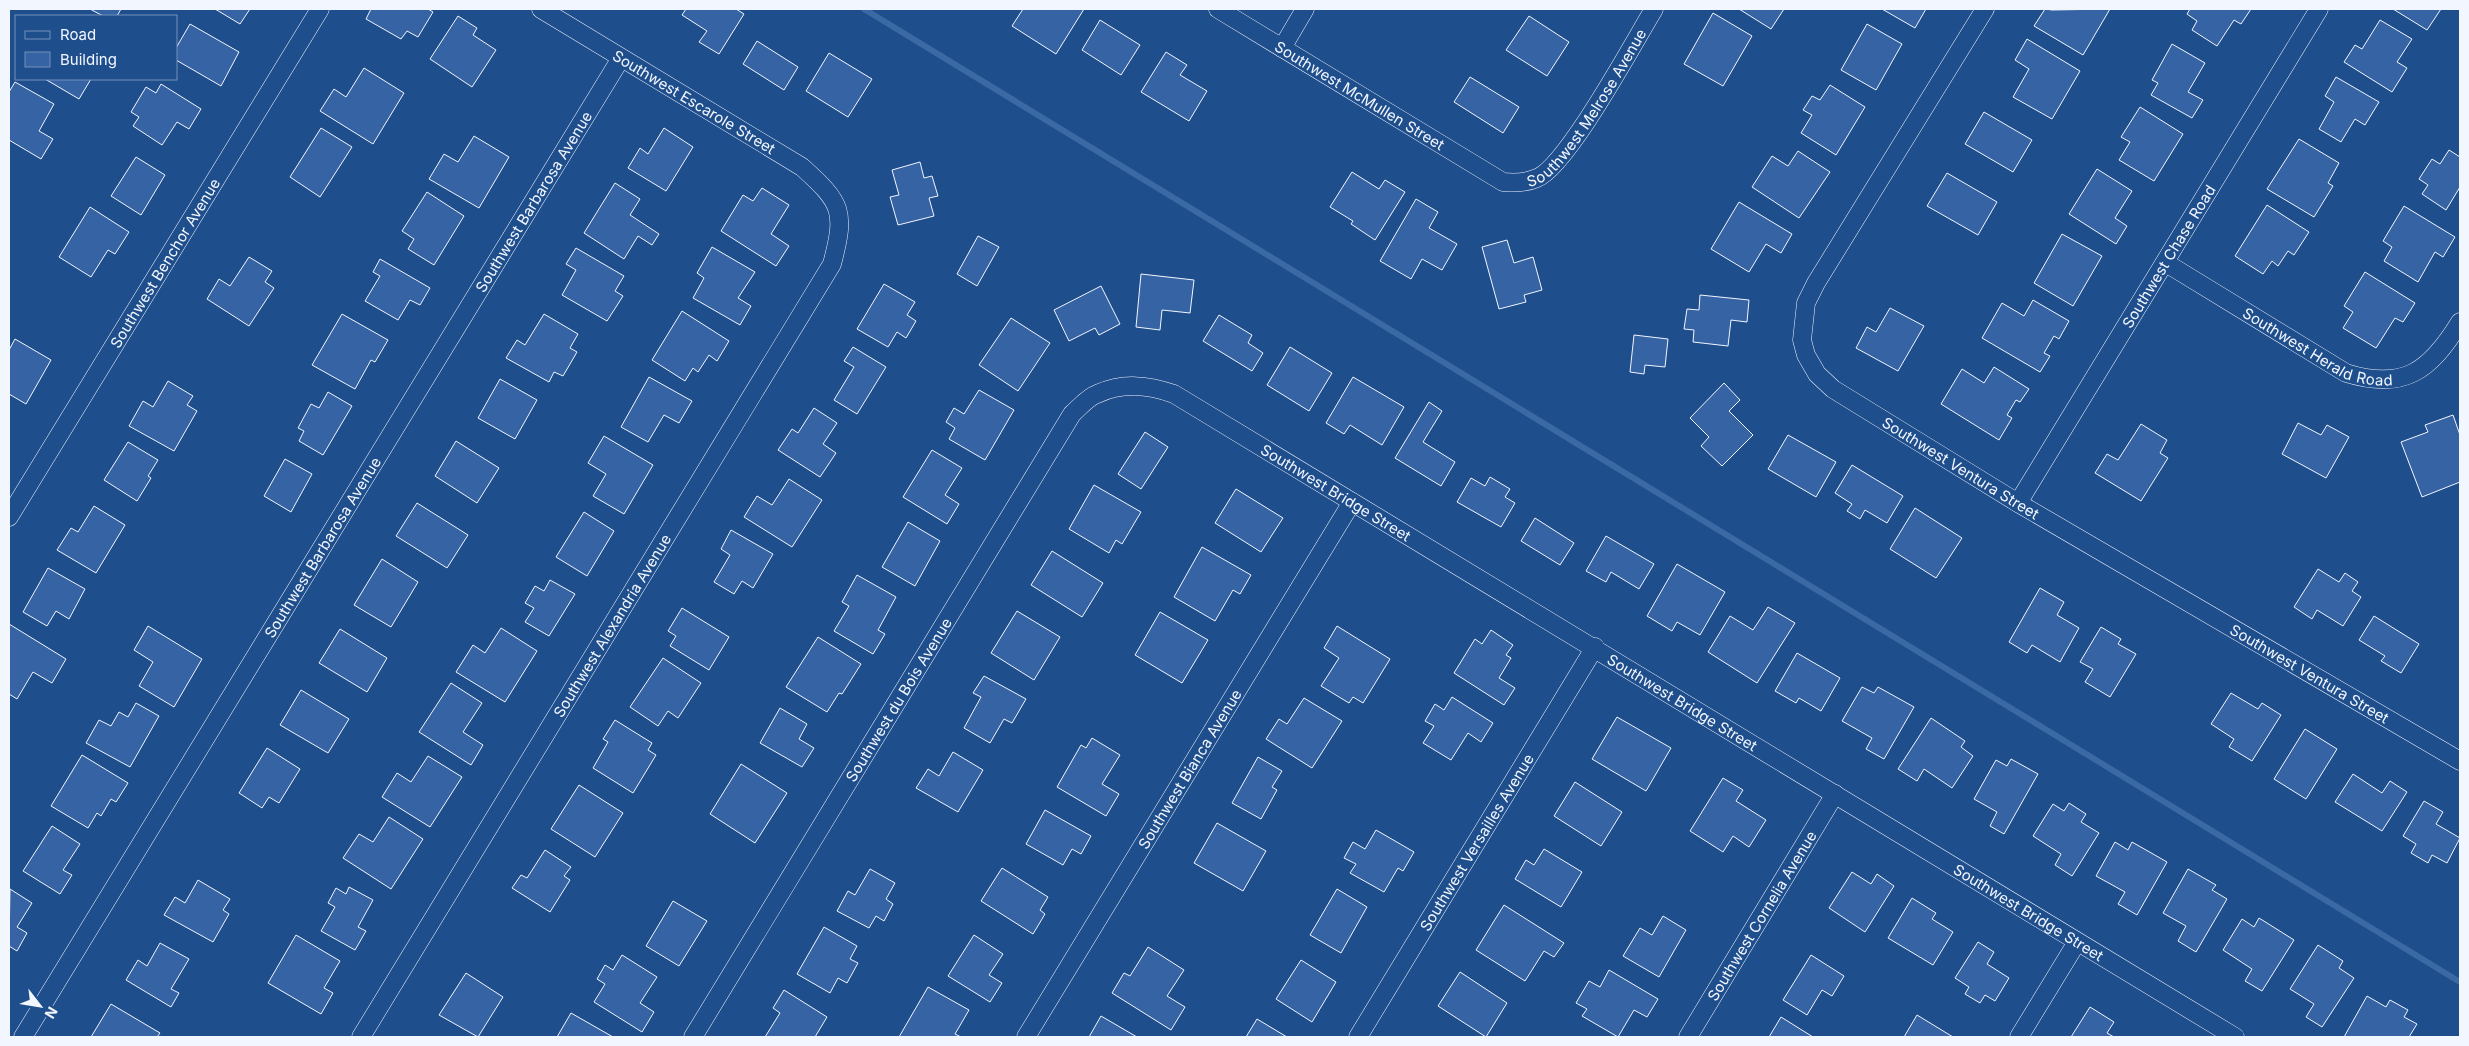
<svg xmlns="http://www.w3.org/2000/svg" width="2469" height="1046" font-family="Inter,sans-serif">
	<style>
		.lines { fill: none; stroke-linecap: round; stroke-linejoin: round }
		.stream { stroke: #3b69a3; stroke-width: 6 }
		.building { fill: #3563a3; stroke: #f2f6ff }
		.minor-casing { stroke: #f2f6ff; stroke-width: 19 }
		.minor { stroke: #1f4e8c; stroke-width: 18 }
		.labels { text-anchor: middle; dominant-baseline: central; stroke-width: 4; stroke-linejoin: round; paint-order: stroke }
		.street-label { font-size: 15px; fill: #f2f6ff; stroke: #1f4e8c }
	</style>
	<rect width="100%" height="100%" fill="#1f4e8c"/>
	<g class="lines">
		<!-- stream -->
		<path class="stream" d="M864 9 2460 982"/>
	</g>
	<!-- building -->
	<path class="building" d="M90 9H121L117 16H103Z
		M215 9H250L240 24Z
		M371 9H428L433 12 418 37 407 31 401 39 366 19Z
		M686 9H736L744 14 719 54 699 42 707 31 682 15Z
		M1023 9H1084L1056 54 1012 26Z
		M1739 9H1784L1771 29Z
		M1882 9H1926L1915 28Z
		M2045 9 2052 10 2110 9 2083 55 2034 26Z
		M2190 9H2251L2241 24 2234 20 2217 46 2192 30 2197 21 2187 14Z
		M2393 9H2441L2427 30Z
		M1713 13 1752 36 1723 86 1684 64Z
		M458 16 477 28 473 35 496 50 472 87 430 59Z
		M1529 16 1569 42 1547 76 1506 50Z
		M1100 20 1140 45 1121 75 1082 50Z
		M2380 20 2412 39 2397 62 2407 68 2392 92 2344 62 2355 45 2362 49Z
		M190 24 239 52 221 86 176 60V48Z
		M1867 24 1902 44 1876 90 1841 70Z
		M2027 39 2080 71 2052 119 2013 97 2029 69 2015 60Z
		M757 41 798 67 784 90 743 64Z
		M2172 44 2205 63 2188 92 2203 100 2192 118 2151 95 2158 83 2152 80Z
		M1166 52 1187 65 1180 75 1207 91 1189 121 1141 92Z
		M829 53 872 79 848 117 806 91Z
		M364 68 404 93 373 144 320 111 334 89 346 97Z
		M1470 77 1519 107 1503 133 1454 102Z
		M2336 77 2379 102 2365 125 2355 119 2341 142 2319 129 2334 102 2325 96Z
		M45 79H91L79 99Z
		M15 82 54 104 39 131 53 139 41 159 9 140V92Z
		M161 84 201 109 189 129 177 122 162 145 133 126 139 117 131 112 146 87 156 93Z
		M1830 85 1865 107 1836 155 1801 133 1812 115 1803 110 1812 96 1820 100Z
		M2140 107 2183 134 2154 181 2119 160 2130 142 2121 137Z
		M1984 112 2032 140 2013 172 1965 144Z
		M321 128 352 147 320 197 290 177Z
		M664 128 693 147 666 191 628 168 640 148 648 154Z
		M474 136 509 157 479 208 429 179 444 154 458 162Z
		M2299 139 2339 163 2328 183 2333 186 2314 217 2267 189Z
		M2449 150 2460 157V187L2446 210 2422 194 2428 185 2419 179 2432 159 2440 164Z
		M1798 151 1830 172 1799 218 1752 187 1772 156 1788 166Z
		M136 157 165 175 141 215 111 196Z
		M920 162 924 178 932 176 938 196 929 198 934 216 898 225 890 197 899 195 892 170Z
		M2097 169 2132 191 2115 218 2127 226 2116 244 2069 214Z
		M1352 172 1379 189 1385 180 1405 192 1375 240 1351 224 1353 221 1330 207Z
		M1947 173 1997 202 1978 235 1927 206Z
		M615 183 640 199 630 215 659 234 652 245 638 236 624 259 584 233Z
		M762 188 789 205 771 234 789 246 776 266 721 231 743 195 753 201Z
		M427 192 464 216 434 265 408 249 414 239 402 231Z
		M1416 199 1438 212 1429 228 1457 244 1442 270 1422 259 1411 279 1380 261Z
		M1739 202 1792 234 1781 253 1766 244 1749 272 1711 249Z
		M2267 205 2309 232 2294 255 2288 251 2278 266 2272 261 2263 274 2235 256Z
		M2404 206 2455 237 2443 257 2435 252 2418 282 2384 261 2392 247 2383 241Z
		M90 207 129 232 115 254 108 250 91 277 59 257Z
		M2062 234 2102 256 2073 306 2034 283Z
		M978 236 999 247 977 286 957 274Z
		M1507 240 1514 263 1533 257 1542 290 1524 295 1526 302 1499 309 1482 247Z
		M712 247 755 272 738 298 751 306 740 325 693 298 704 278 697 273Z
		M576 248 624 276 615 291 623 296 607 321 562 295 576 270 566 264Z
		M249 257 272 271 265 282 274 288 249 326 207 299 219 279 230 286Z
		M380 259 430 288 420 305 410 300 398 320 365 301 380 276 373 272Z
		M2365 272 2415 303 2403 322 2395 318 2376 348 2343 328 2353 312 2344 306Z
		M1141 274 1194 280 1190 313 1162 310 1160 330 1136 327Z
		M884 284 915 302 907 315 916 321 906 338 897 332 888 347 857 329Z
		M1101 286 1120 324 1099 335 1095 328 1069 341 1054 310Z
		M1700 295 1749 300 1747 322 1731 320 1728 346 1693 342 1694 330 1684 329 1687 309 1699 310Z
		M2033 300 2069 321 2059 339 2054 336 2044 353 2050 356 2040 372 1982 338 2002 303 2024 316Z
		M1890 308 1924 326 1898 371 1856 348 1867 327 1876 332Z
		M682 311 729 341 717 361 709 355 698 372 693 368 685 381 652 360Z
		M342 314 388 340 375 362 371 360 355 389 312 365Z
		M544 314 578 334 570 348 577 352 563 376 554 372 549 382 506 358 517 340 525 345Z
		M1219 315 1252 335 1248 343 1263 353 1252 371 1203 341Z
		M1011 318 1050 343 1018 391 979 365Z
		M1634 335 1668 339 1665 367 1645 365 1644 374 1630 372Z
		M15 339 51 360 26 404 9 394V350Z
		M853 347 886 367 857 414 834 400 854 367 844 361Z
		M1290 347 1332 373 1309 411 1267 385Z
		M1994 367 2029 389 2020 402 2016 400 2007 415 2012 418 1999 440 1941 404 1962 369 1984 383Z
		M649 377 692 401 679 423 664 415 648 442 621 427Z
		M1353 377 1404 407 1382 445 1350 425 1344 434 1326 423Z
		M500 379 537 400 515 439 478 418Z
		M168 381 193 396 187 405 197 411 174 451 129 426 143 401 153 407Z
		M1724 383 1740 400 1729 411 1753 435 1722 466 1701 446 1709 437 1690 418Z
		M979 390 1014 410 985 460 949 439 955 428 946 422 954 408 964 414Z
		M328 392 352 406 323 455 299 441 304 431 298 428 311 404 319 408Z
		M1429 402 1442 411 1423 442 1455 462 1441 486 1395 458Z
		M814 408 837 423 823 444 836 453 820 477 778 450 792 429 798 433Z
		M2453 415 2460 435V482L2422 497 2401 442 2428 432 2425 425Z
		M2298 423 2321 435 2327 425 2349 437 2326 478 2282 454Z
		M2141 424 2167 440 2160 453 2168 458 2141 501 2095 473 2107 454 2118 460Z
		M1145 432 1168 447 1141 489 1118 474Z
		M1788 435 1836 462 1816 497 1768 469Z
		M604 436 653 465 624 514 593 496 606 474 588 463Z
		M456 441 499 468 477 503 435 476Z
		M128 442 158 460 148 476 151 478 137 501 104 480Z
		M932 450 962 468 945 495 959 504 947 524 903 497Z
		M285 459 312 474 291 512 264 496Z
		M1852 465 1903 496 1887 523 1865 510 1860 519 1847 511 1852 504 1835 493Z
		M1490 477 1510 489 1505 497 1515 503 1501 527 1457 502 1471 478 1485 486Z
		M789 479 822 500 792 547 744 517 757 496 772 505Z
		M1094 485 1141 512 1122 544 1116 540 1109 553 1069 529Z
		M1236 489 1283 518 1261 552 1215 523Z
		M417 503 468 535 447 568 396 536Z
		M94 506 125 525 96 573 57 550 71 528 78 532Z
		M1915 508 1962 538 1936 578 1890 549Z
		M584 512 614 531 587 576 556 557Z
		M1535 518 1574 543 1560 565 1521 541Z
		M908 522 940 541 915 586 882 567Z
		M731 530 773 554 753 588 742 581 734 594 714 582 730 555 721 549Z
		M1606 536 1654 564 1639 589 1611 572 1606 582 1586 571Z
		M1202 547 1251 575 1240 594 1233 590 1215 621 1174 597Z
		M1052 551 1103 583 1082 617 1031 585Z
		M382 559 418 582 391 627 354 605Z
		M1677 564 1725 592 1700 635 1677 622 1672 631 1647 616Z
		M48 568 85 589 69 619 56 611 47 626 23 612Z
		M2318 569 2339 582 2345 573 2358 582 2352 591 2361 597 2343 626 2317 610 2312 619 2294 607Z
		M857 575 896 597 878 630 885 634 873 654 834 631 849 606 842 602Z
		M550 580 575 594 549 636 525 622 534 608 525 603 535 586 544 591Z
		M2040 588 2064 602 2057 615 2079 628 2060 662 2032 645 2027 653 2009 642Z
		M1768 607 1795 623 1757 683 1708 652 1730 616 1753 630Z
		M682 608 729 637 709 670 670 646 676 636 668 631Z
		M1017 611 1060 637 1034 680 991 653Z
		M1160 612 1208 640 1182 683 1135 655Z
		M2374 616 2419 644 2401 673 2381 661 2385 656 2359 640Z
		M9 624 66 659 52 683 33 672 17 699 9 694Z
		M148 626 202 659 174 707 139 686 153 662 134 650Z
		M1337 626 1390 659 1363 703 1353 697 1349 703 1321 686 1339 658 1324 648Z
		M2101 627 2121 639 2118 644 2136 654 2110 697 2085 682 2093 669 2080 662Z
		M501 628 537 651 505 702 456 672 473 645 485 653Z
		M340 629 387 658 367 692 319 663Z
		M1491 630 1513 645 1506 655 1511 658 1499 678 1515 688 1504 705 1454 673 1475 639 1482 644Z
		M818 637 861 664 842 694 839 693 827 712 786 687Z
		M1797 653 1840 678 1821 711 1799 698 1796 703 1775 691Z
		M663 658 701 683 678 718 668 711 658 726 630 707Z
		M984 676 1026 699 1012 723 1004 719 990 743 964 728 981 697 973 693Z
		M451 683 482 703 463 732 483 745 471 765 419 732Z
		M1862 687 1874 693 1878 687 1914 707 1884 759 1866 749 1872 738 1842 721Z
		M301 690 349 719 328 753 280 725Z
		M2231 693 2258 709 2262 703 2281 715 2252 761 2229 747 2234 739 2211 724Z
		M1452 697 1493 723 1481 742 1468 733 1451 760 1423 743 1434 726 1425 721 1435 704 1444 710Z
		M1304 698 1342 721 1312 768 1266 739 1279 719 1287 724Z
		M136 703 159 716 130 767 86 743 99 720 111 726 119 712 128 717Z
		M780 708 807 724 799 739 814 748 802 767 760 743Z
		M1617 717 1671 748 1646 791 1592 759Z
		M1931 718 1965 741 1961 747 1973 756 1952 788 1924 769 1917 781 1898 769Z
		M615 720 652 743 648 750 656 755 633 793 593 768 608 742 603 739Z
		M2305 729 2337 749 2306 799 2274 779Z
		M1092 738 1120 755 1102 784 1119 794 1106 816 1057 787 1081 745 1086 748Z
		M267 748 300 769 279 803 269 797 262 808 239 793Z
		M953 752 983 770 958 812 916 788 928 769 939 776Z
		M82 755 128 783 116 802 111 799 101 816 97 813 88 828 51 806Z
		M428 756 462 777 430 827 382 797 397 773 411 782Z
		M1258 757 1282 771 1272 787 1277 790 1261 819 1232 803Z
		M2011 759 2038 774 2004 834 1990 826 1997 812 1974 799 1996 760 2007 766Z
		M741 764 787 793 755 843 710 814Z
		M2353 774 2382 793 2390 781 2407 792 2382 831 2335 802Z
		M1723 778 1743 790 1736 801 1766 820 1749 847 1733 836 1723 852 1690 831Z
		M1575 782 1622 812 1601 846 1554 816Z
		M579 785 623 813 595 857 551 829Z
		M2424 801 2443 812 2436 824 2460 838 2447 863 2432 855 2428 863 2411 853 2416 844 2403 836Z
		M2069 803 2086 814 2081 822 2099 833 2072 876 2055 865 2061 854 2033 836 2053 804 2064 811Z
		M1045 810 1091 836 1081 854 1072 849 1063 865 1026 844Z
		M389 817 423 839 391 889 343 858 359 834 373 842Z
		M1217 823 1266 851 1243 891 1194 863Z
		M52 826 80 844 63 870 72 875 60 894 23 871Z
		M1376 830 1414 852 1403 871 1398 868 1384 892 1350 873 1356 864 1344 858 1353 842 1365 849Z
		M2115 842 2128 850 2132 842 2167 862 2137 915 2118 904 2125 892 2096 876Z
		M1544 849 1582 872 1561 907 1515 879 1526 860 1534 865Z
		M545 850 571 867 564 876 570 880 550 912 512 888 521 875 527 878Z
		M1002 868 1048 897 1040 910 1045 914 1033 934 981 901Z
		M870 869 895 883 886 899 893 904 884 921 876 916 869 928 837 911 848 891 855 895Z
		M2188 869 2216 885 2212 890 2227 899 2196 952 2178 941 2186 926 2163 913Z
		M1852 872 1871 884 1877 874 1894 886 1865 932 1829 908Z
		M198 880 230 899 223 910 229 914 213 942 164 915 175 897 185 903Z
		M349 887 373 900 358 927 366 931 355 950 321 931 335 907 328 903 336 888 346 894Z
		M10 889 32 903 17 927 27 933 17 951 9 946Z
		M1337 889 1367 907 1341 953 1310 935Z
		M1912 898 1936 913 1932 919 1953 932 1933 965 1888 938Z
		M673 901 707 921 679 966 646 946Z
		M1504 905 1564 943 1554 957 1544 951 1525 981 1476 950Z
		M1663 916 1686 930 1659 977 1623 956 1640 928 1652 935Z
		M2259 918 2294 940 2262 991 2245 981 2252 969 2223 950 2242 919 2254 927Z
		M824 927 857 946 850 959 858 963 847 983 838 978 830 993 797 974Z
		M296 935 340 961 324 988 333 993 321 1014 268 983Z
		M974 935 1003 954 989 975 1002 983 990 1002 948 976Z
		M1978 942 1994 952 1987 964 2009 978 1995 1001 1985 995 1980 1003 1965 994 1969 987 1955 978Z
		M160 943 189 959 171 989 179 993 171 1007 126 980 138 960 147 966Z
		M2318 945 2343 961 2339 968 2354 978 2322 1027 2306 1017 2314 1004 2290 989Z
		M1148 947 1184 970 1167 996 1185 1007 1171 1030 1112 993 1124 973 1130 976Z
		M622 955 657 977 640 1003 654 1012 642 1032 594 1002 605 984 597 979 605 965 613 970Z
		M1811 955 1844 976 1832 996 1822 990 1807 1015 1783 1000Z
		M1301 960 1336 982 1312 1022 1276 999Z
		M1609 970 1658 999 1647 1017 1634 1010 1618 1037 1582 1016 1587 1009 1576 1003 1589 981 1600 987Z
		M1460 972 1507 1003 1486 1037 1438 1006Z
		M466 973 503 997 478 1037 439 1015Z
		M928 987 969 1010 955 1034 961 1037H899Z
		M784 990 827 1017 815 1037H765L780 1013 773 1008Z
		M2367 996 2386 1007 2390 1000 2408 1010 2404 1017 2417 1024 2409 1037H2344Z
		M111 1004 160 1033 157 1037H91Z
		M2090 1007 2114 1022 2107 1033 2114 1037H2071Z
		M571 1013 613 1037H557Z
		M1917 1015 1953 1037H1904Z
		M1101 1016 1137 1037H1089Z
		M1781 1017 1813 1037H1769Z
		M1257 1019 1287 1037H1246Z"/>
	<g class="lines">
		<!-- minor casing -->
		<g class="minor-casing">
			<g id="minor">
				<path id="s1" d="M1218 9 1503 182C1514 183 1526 183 1537 178 1567 166 1634 42 1654 9"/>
				<path id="s2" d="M1985 9 1816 283 1806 303 1802 340 1806 355 1817 374 1833 389 2018 503 2460 761"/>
				<path d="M1282 48 1305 9"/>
				<path id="s3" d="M2166 263 2346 373C2404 391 2430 371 2460 322"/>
				<path id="s4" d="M2018 503 2319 9"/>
				<path id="s5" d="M9 517 320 9"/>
				<path id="s6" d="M23 1037 621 58"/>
				<path id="s7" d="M361 1037 832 264C846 211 842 203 802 167L541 9"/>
				<path id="s8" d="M693 1037 1072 414C1080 407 1088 397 1097 394 1123 382 1148 385 1174 394L2235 1037"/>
				<path id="s9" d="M1026 1037 1352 502"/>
				<path id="s10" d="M1358 1037 1595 647"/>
				<path id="s11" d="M1688 1037 1835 794"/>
				<path d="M2019 1037 2077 942"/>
			</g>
		</g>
		<!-- minor -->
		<use href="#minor" class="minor"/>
	</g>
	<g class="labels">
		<!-- street labels -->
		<g class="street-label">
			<text stroke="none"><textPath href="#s1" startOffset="166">Southwest McMullen Street</textPath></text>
			<text transform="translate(694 102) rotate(31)">Southwest Escarole Street</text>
			<text stroke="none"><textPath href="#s1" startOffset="454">Southwest Melrose Avenue</textPath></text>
			<text stroke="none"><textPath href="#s6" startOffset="979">Southwest Barbarosa Avenue</textPath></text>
			<text stroke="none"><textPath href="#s4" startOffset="289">Southwest Chase Road</textPath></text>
			<text stroke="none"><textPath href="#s5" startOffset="298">Southwest Benchor Avenue</textPath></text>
			<text stroke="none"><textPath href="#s3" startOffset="175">Southwest Herald Road</textPath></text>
			<text stroke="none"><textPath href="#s2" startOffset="591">Southwest Ventura Street</textPath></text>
			<text stroke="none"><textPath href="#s8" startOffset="1030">Southwest Bridge Street</textPath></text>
			<text stroke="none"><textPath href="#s6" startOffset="574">Southwest Barbarosa Avenue</textPath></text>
			<text stroke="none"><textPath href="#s7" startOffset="482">Southwest Alexandria Avenue</textPath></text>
			<text stroke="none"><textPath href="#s2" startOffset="996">Southwest Ventura Street</textPath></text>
			<text stroke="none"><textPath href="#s8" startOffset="395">Southwest du Bois Avenue</textPath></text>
			<text stroke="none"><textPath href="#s8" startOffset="1435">Southwest Bridge Street</textPath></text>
			<text stroke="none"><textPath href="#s9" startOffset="314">Southwest Bianca Avenue</textPath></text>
			<text stroke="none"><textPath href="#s10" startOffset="228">Southwest Versailles Avenue</textPath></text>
			<text stroke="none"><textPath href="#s8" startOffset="1840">Southwest Bridge Street</textPath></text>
			<text stroke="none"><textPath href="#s11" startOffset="142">Southwest Cornelia Avenue</textPath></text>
		</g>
	</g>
	<!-- border -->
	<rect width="2469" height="1046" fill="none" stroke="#f2f6ff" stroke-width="20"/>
	<!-- legend -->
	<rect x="15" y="15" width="162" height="65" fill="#1f4e8c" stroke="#7391ba"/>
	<rect x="25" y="31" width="25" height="8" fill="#1f4e8c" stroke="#7391ba"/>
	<text x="60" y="40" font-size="15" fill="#f2f6ff">Road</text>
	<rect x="25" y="52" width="25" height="15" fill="#3563a3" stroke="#7391ba"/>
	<text x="60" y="65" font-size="15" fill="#f2f6ff">Building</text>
	<!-- north arrow -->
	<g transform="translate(40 1006) rotate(121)" stroke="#1f4e8c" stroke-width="4" paint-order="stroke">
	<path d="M0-4L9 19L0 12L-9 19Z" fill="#f2f6ff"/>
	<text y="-8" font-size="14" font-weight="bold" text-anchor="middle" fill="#f2f6ff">N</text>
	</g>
</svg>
